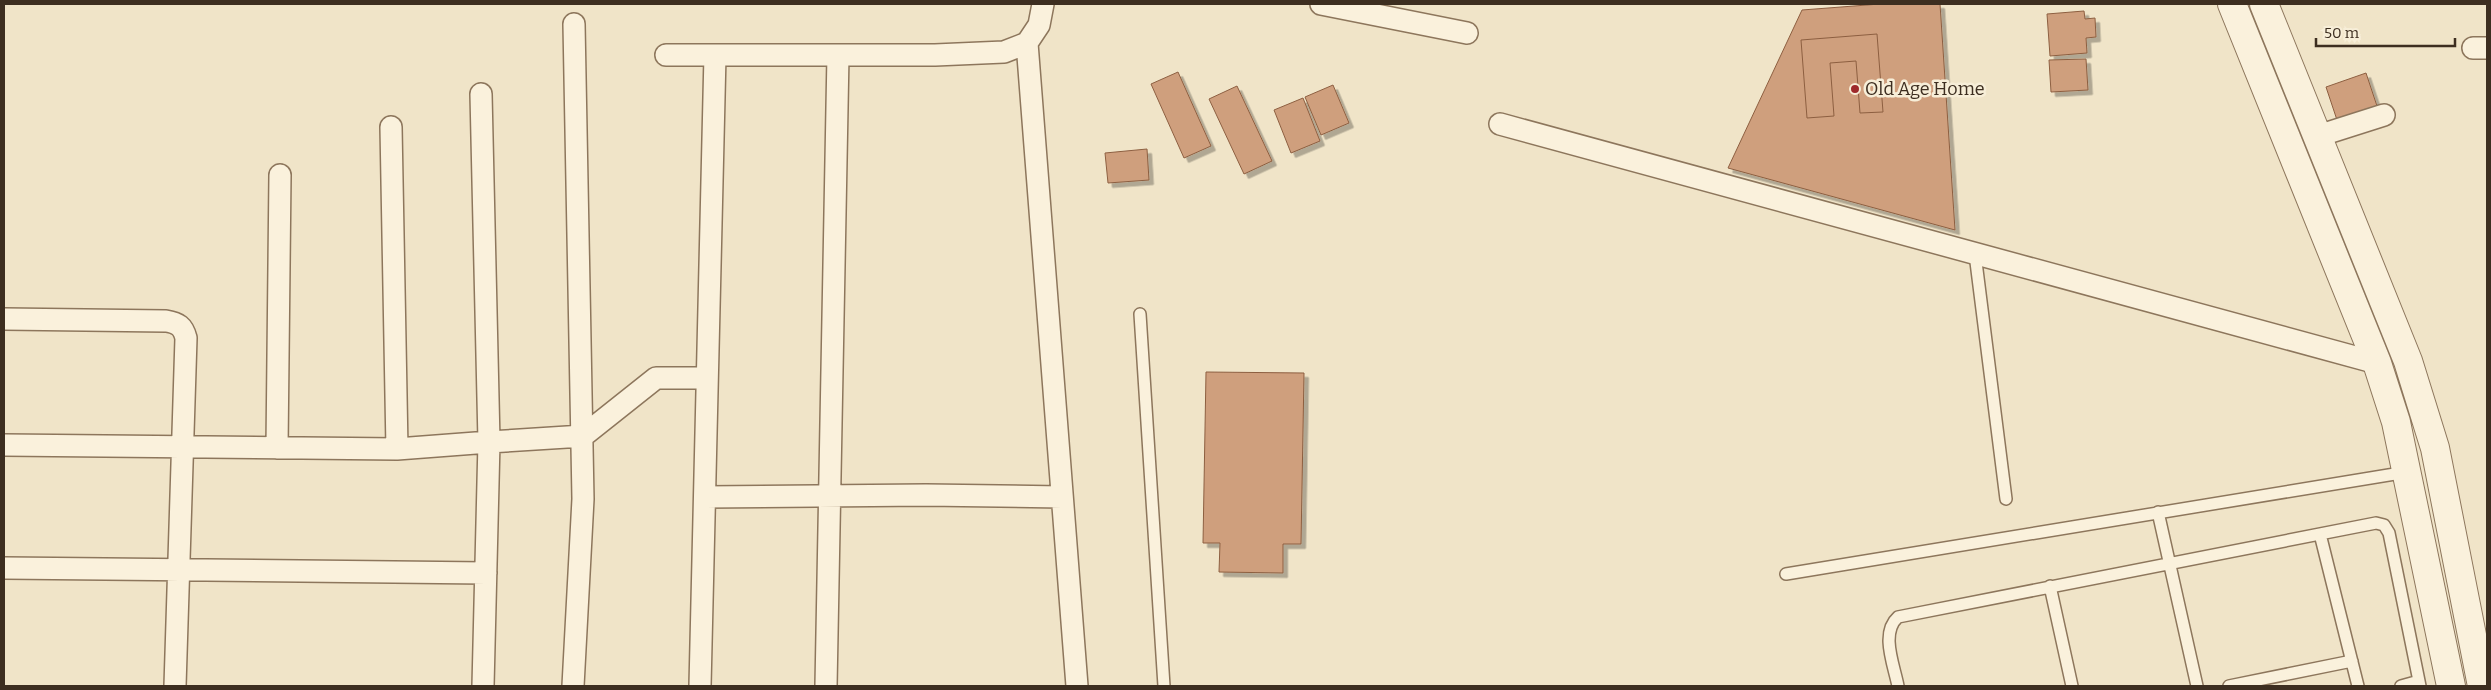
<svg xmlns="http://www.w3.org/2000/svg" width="2491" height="690" font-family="Bitter,serif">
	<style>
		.building { fill: #cf9f7d; stroke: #8d5f41; filter: url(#shadow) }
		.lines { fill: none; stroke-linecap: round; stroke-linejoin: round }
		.service-casing { stroke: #8d765c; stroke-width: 14 }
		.minor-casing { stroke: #8d765c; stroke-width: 24 }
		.tertiary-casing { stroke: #8d765c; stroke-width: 30 }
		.service { stroke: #faf1dc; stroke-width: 11 }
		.minor { stroke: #faf1dc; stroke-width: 21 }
		.tertiary { stroke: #faf1dc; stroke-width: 28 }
		.poi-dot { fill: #9e2a2b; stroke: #f7eed8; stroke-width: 2 }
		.labels { text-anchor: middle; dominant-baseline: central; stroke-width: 5; stroke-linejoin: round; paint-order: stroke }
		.poi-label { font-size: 18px; fill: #3d2e20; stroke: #f7eed8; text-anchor: start }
	</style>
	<defs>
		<filter id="shadow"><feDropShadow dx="4.5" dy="4.5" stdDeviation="0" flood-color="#0004"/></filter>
	</defs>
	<rect width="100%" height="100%" fill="#f0e4c8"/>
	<!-- building -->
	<path class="building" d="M1880 4H1940L1955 230 1728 168 1802 10Z
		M2084 11 2085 19 2095 18 2096 37 2086 38 2087 53 2050 56 2047 14Z
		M1877 34 1883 112 1860 113 1856 61 1830 63 1834 116 1807 118 1801 40Z
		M2086 59 2088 90 2051 92 2049 60Z
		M1178 72 1211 146 1184 158 1151 84Z
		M2366 73 2379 112 2339 126 2326 87Z
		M1333 85 1349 123 1321 135 1305 97Z
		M1237 86 1272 161 1244 174 1209 99Z
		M1303 98 1320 141 1291 153 1274 110Z
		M1147 149 1149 180 1108 183 1105 153Z
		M1206 372 1304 373 1301 544H1283V573L1219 572 1220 543H1203Z"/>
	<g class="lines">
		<!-- service casing -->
		<g class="service-casing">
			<path id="service" d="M1975 254 2006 499
				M1140 314 1164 686
				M2158 512 2197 686
				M2320 534 2358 686
				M1786 574 2407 472
				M2050 586 2072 686
				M1898 686C1894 665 1880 633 1898 617L2376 523 2384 525 2389 533 2420 686
				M2229 686 2352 661
				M2401 686 2419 681"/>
		</g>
		<!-- minor casing -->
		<g class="minor-casing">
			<path id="minor" d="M1321 4 1467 33
				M1027 43 1077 686
				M2473 48H2487
				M666 55H935L1004 52 1027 43 1039 25 1043 4
				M1500 124 2377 363
				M391 127 397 449
				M2318 136 2384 115
				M4 319 166 321C178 323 183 326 186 338L175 686
				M4 445 397 449 489 442 481 94
				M277 448 280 175
				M705 497 926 495 1062 497
				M4 568 486 573
				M483 686 489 442 583 436 656 378H707
				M573 686 583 499 574 24
				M700 686 715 55
				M826 686 838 55"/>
		</g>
		<!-- tertiary casing -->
		<g class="tertiary-casing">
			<path id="tertiary" d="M2232 4 2377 363 2396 422 2451 686
				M2264 4 2408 361 2435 448 2482 686"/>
		</g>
		<!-- service -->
		<use href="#service" class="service"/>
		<!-- minor -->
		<use href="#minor" class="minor"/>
		<!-- tertiary -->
		<use href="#tertiary" class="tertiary"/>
	</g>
	<!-- markers -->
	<circle class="poi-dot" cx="1855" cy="89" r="5"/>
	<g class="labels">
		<!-- poi labels -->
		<g class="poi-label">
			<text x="1865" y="89">Old Age Home</text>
		</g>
	</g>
	<!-- border -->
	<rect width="2491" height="690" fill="none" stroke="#3d2e20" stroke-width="10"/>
	<!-- scale -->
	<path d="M2316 38v8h139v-8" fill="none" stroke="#3d2e20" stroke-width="2.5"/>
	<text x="2324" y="38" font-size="15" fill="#3d2e20" stroke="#f7eed8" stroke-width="4" paint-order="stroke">50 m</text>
</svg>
